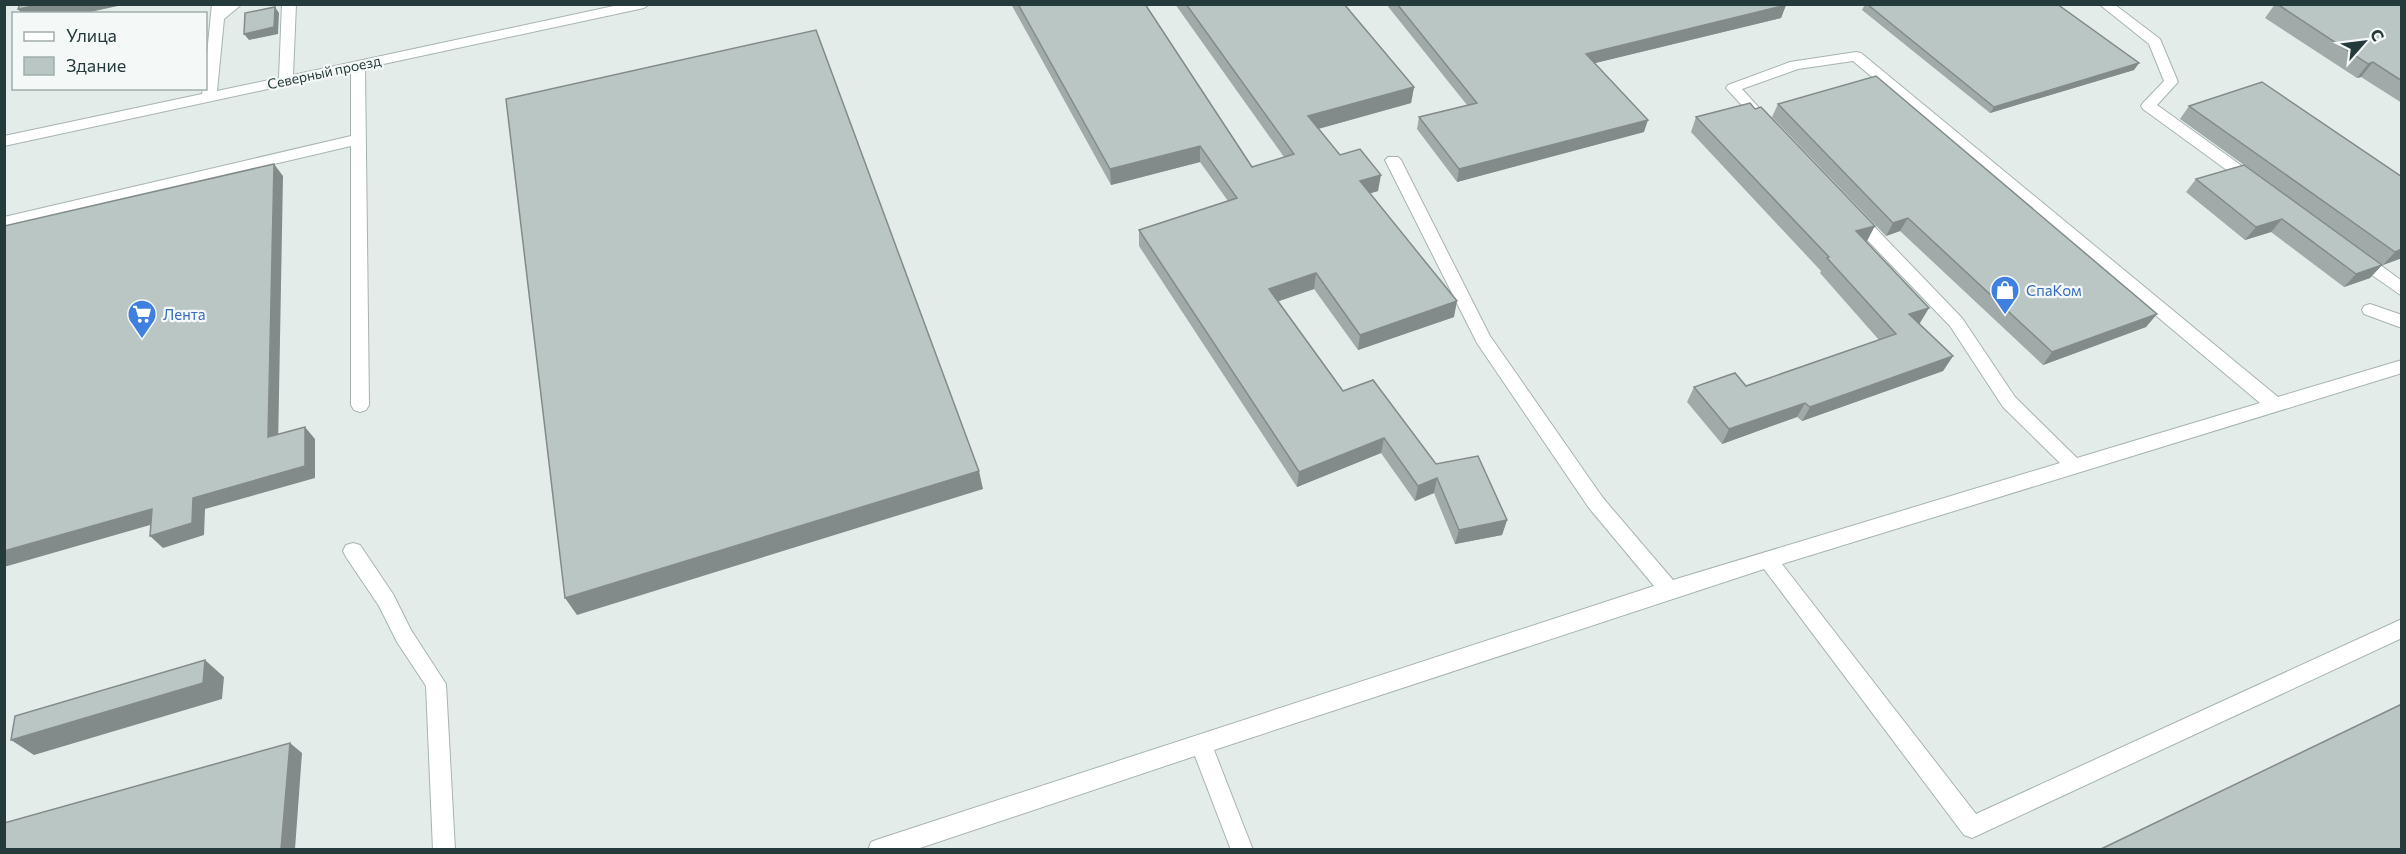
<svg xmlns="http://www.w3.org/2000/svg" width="2406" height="854" font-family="Commissioner,sans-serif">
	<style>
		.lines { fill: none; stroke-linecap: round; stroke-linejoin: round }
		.minor-casing { stroke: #a7b3b2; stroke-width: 2 }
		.minor { fill: #fff; fill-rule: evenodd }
		.wall { fill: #9faaa9 }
		.shaded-wall { fill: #828b89 }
		.building { fill: #b9c6c4; stroke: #828b89; stroke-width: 1.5 }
		.labels { text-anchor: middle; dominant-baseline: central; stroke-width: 4.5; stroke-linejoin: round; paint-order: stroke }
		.far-street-label { font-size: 14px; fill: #253b3b; stroke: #f4f9f8 }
		.shop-label { font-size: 15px; fill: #366cbe; stroke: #f4f9f8; text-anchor: start }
	</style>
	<rect width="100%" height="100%" fill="#e4ecea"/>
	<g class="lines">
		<!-- minor casing -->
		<g class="minor-casing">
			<path id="minor" d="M212 4H242L224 19 217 91 279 78 282 4H296L293 75 623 4H650L644 8 365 68 369 405 366 410 360 412 354 410 351 405V146L4 227V217L351 136V71L4 146V136L202 94 203 88H206V64Z
				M2099 4H2114L2160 39 2178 82 2157 105 2260 179 2263 183 2260 187H2250L2143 109 2141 106 2143 103 2164 81 2149 44Z
				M1856 52 1861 53 2278 397 2402 360V373L1782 564 1976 814 2402 619V638L1972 838 1964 835 1764 569 1214 750 1253 850H1231L1195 756 914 850H868L871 842 879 839 1654 586 1589 508 1477 343 1385 160 1388 157H1398L1401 160 1490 336 1603 498 1673 580 2060 463 2003 407 1950 326 1849 221 1847 217 1849 213H1861L1962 318 2015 397 2077 458 2260 403 1853 61 1798 69 1742 89 1771 121 1764 126 1759 124 1726 88 1728 85 1790 62Z
				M2358 251 2364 253 2402 281V296L2352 261 2350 257 2352 253Z
				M2370 304 2402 315V328L2364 314 2362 310 2364 306Z
				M353 543 360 545 393 594 411 630 446 684 455 850H433L426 686 397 642 379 606 346 557 343 551 346 545Z"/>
		</g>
		<!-- minor -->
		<use href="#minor" class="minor"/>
	</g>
	<!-- wall -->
	<path class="wall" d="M1011 4H1146L1145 5 1252 167 1284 157 1175 4H1344L1414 87 1411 103 1318 129 1340 155 1378 191 1370 193 1454 317 1358 350 1314 289 1278 301 1343 391 1507 520 1502 535 1455 544 1434 493 1415 501 1381 453 1297 487 1139 246V230L1228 201 1200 162 1111 185Z
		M1386 4H1785L1786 5 1781 18 1595 63 1644 132 1457 182 1417 129 1419 117 1467 105Z
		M1865 4H2057L2139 63 2134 70 1990 113 1862 10Z
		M2275 4H2402V103L2361 77 2357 78 2265 18Z
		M1778 104 2157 314 2146 327 2043 365 1900 231 1886 236 1772 117Z
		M2189 106 2402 177V258L2383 265 2180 119Z
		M1696 117 1867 241H1866L1920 323 1919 324 1953 356 1943 371 1802 421 1797 417 1722 444 1687 402 1694 387 1746 386 1879 340 1820 273 1821 271 1691 132Z
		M2196 179 2382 265 2370 278 2344 287 2271 232 2245 240 2186 192Z"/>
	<!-- shaded-wall -->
	<path class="shaded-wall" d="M43 4H127L81 14H22L18 9Z
		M1786 5 1781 18 1583 66 1586 54Z
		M275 7 279 13 278 34 249 40 244 34Z
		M2373 62 2361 77 2357 78 2368 64Z
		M2139 63 2134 70 1990 113 1994 107Z
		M1414 87 1411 103 1307 132 1308 116Z
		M1648 120 1644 132 1457 182 1459 169Z
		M1200 146V162L1111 185 1110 169Z
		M274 164 283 176 278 449 268 437Z
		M1381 175 1378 191 1359 197 1360 181Z
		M1908 218 1900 231 1886 236 1893 223Z
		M2282 219 2271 232 2245 240 2256 227Z
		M1875 226 1867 241 1849 246 1856 231Z
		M2402 249V258L2383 265 2395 252Z
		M2382 265 2370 278 2344 287 2356 274Z
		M1316 273 1314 289 1268 305 1269 289Z
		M1457 301 1454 317 1358 350 1360 335Z
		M1929 308 1920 323 1900 329 1909 314Z
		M2157 314 2146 327 2043 365 2052 352Z
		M1953 356 1943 371 1802 421 1810 407Z
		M1805 403 1797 417 1722 444 1729 429Z
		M305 427 315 439V478L205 509 204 535 163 548 150 536 193 498Z
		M1384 438 1381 453 1297 487 1299 472Z
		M979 471 983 489 577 615 565 598Z
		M1437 478 1434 493 1415 501 1418 486Z
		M152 509 164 521 4 567V551Z
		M1507 520 1502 535 1455 544 1459 530Z
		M205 660 224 677 222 699 34 755 11 740Z
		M290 743 302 753 295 849H281Z"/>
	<!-- building -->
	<path class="building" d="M20 4H43L18 9Z
		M1018 4H1145L1252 167 1294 154 1186 4H1344L1414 87 1308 116 1340 155 1360 149 1381 175 1360 181 1457 301 1360 335 1316 273 1269 289 1343 391 1373 380 1436 464 1478 456 1507 520 1459 530 1437 478 1418 486 1384 438 1299 472 1139 230 1237 198 1200 146 1110 169Z
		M1397 4H1785L1786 5 1586 54 1648 120 1459 169 1419 117 1477 103Z
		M1867 4H2057L2139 63 1994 107Z
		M2277 4H2402V81L2373 62 2368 64Z
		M275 7 274 27 244 34 245 13Z
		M816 30 979 471 565 598 506 99Z
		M1876 76 2157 314 2052 352 1908 218 1893 223 1778 104Z
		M2262 82 2402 177V249L2395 252 2189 106Z
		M1750 103 1755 109 1761 107 1875 226 1856 231 1929 308 1909 314 1953 356 1810 407 1805 403 1729 429 1694 387 1735 373 1746 386 1896 334 1827 258 1829 257 1696 117Z
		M274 164 268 437 305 427V466L193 498 192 523 150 536 152 509 4 551V226Z
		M2244 165 2382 265 2356 274 2282 219 2256 227 2196 179Z
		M205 660 203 683 11 740 15 716Z
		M2402 704V849H2101Z
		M290 743 281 849H4V823Z"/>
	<!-- icons -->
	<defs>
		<g id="shop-pin" transform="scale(1.5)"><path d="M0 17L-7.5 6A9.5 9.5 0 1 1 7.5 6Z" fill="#3f7fe0" stroke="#f4f9f8"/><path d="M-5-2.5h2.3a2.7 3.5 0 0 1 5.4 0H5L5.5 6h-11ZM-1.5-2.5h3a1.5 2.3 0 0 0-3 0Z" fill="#fff"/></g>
		<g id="supermarket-pin" transform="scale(1.5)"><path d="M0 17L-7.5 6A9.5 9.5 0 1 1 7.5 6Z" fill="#3f7fe0" stroke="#f4f9f8"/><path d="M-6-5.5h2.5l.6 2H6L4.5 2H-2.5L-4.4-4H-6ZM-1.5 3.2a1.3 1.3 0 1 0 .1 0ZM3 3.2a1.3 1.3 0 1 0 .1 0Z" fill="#fff"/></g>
	</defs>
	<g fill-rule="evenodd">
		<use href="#shop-pin" x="2005" y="290"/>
		<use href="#supermarket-pin" x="142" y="314"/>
	</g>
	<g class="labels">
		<!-- far-street labels -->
		<g class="far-street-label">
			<text transform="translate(324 72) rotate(-12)">Северный проезд</text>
		</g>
		<!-- shop labels -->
		<g class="shop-label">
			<text x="2026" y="290">СпаКом</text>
			<text x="163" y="314">Лента</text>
		</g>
	</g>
	<!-- border -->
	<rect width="2406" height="854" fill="none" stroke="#253b3b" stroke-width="12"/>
	<!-- legend -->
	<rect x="12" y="12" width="195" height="78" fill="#f4f9f8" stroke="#a1adac" stroke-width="1.5"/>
	<rect x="24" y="32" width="30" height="9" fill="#ffffff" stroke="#a1adac" stroke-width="1.5"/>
	<text x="66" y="42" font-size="18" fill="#253b3b">Улица</text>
	<rect x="24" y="57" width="30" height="18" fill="#b9c6c4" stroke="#a1adac" stroke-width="1.5"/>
	<text x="66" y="72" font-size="18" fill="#253b3b">Здание</text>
	<!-- north arrow -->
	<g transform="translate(2364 42) rotate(62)" stroke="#f4f9f8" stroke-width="4.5" paint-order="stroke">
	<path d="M0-4.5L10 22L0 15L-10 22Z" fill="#253b3b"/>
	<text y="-9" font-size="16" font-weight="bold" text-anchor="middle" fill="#253b3b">С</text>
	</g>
</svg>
